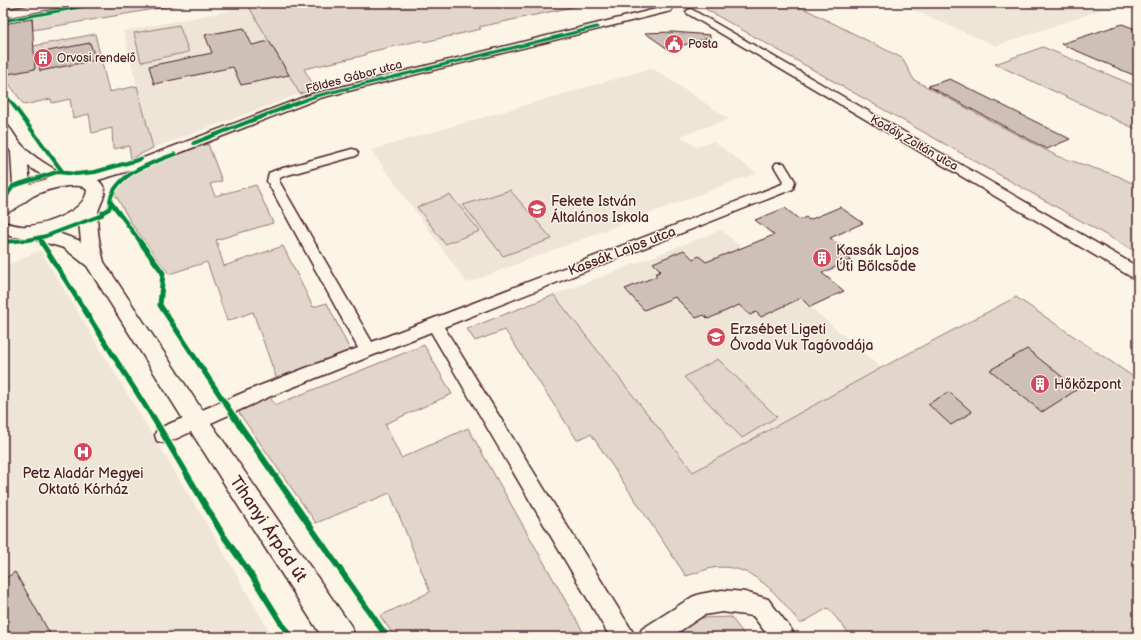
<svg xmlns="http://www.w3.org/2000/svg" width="1141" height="640" font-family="'Balsamiq Sans',sans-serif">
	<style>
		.built { fill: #eee5d7 }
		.green { fill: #e2d5ca; stroke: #967a7a }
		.building { fill: #cfc0b7; stroke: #4a1f2b }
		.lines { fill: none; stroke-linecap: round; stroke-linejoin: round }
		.minor-casing { stroke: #4a1f2b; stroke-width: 3 }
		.tertiary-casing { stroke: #4a1f2b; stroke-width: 3 }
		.minor { fill: #fcf5e5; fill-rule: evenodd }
		.tertiary { fill: #fcf5e5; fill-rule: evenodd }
		.cycleway-far3-casing { stroke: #fcf5e5; stroke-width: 4.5 }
		.cycleway-far2-casing { stroke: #fcf5e5; stroke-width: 6 }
		.cycleway-far1-casing { stroke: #fcf5e5; stroke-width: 8 }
		.cycleway-casing { stroke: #fcf5e5; stroke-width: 9 }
		.cycleway-far3 { stroke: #00873e; stroke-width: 3 }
		.cycleway-far2 { stroke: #00873e; stroke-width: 4 }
		.cycleway-far1 { stroke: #00873e; stroke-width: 5 }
		.cycleway { stroke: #00873e; stroke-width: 6 }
		.labels { text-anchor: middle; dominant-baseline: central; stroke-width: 3; stroke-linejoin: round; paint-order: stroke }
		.far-poi-label { font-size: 12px; fill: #4a1f2b; stroke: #fcf5e5; text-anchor: start }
		.far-street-label { font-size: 12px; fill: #4a1f2b; stroke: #fcf5e5 }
		.poi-label { font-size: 14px; fill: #4a1f2b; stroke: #fcf5e5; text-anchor: start }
		.street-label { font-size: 14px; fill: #4a1f2b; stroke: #fcf5e5 }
		.near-street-label { font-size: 17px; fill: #4a1f2b; stroke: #fcf5e5 }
	</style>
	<rect width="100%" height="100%" fill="#fcf5e5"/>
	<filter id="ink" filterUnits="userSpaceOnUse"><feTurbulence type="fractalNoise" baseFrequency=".025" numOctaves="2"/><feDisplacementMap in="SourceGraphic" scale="8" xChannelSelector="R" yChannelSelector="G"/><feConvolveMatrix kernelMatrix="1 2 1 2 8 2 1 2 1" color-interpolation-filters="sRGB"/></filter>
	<g filter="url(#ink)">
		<!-- built -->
		<path class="built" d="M897 3H1121L996 46Z
			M249 7 300 94 153 148 123 31Z
			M652 68 729 119 681 136 696 147 713 141 756 173 467 283 371 150Z
			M721 230 881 368 693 472 554 295Z
			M40 250 217 541 273 637H3V267Z"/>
		<!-- green -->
		<path class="green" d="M89 3H189L33 30 32 13Z
			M262 3H578L582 5 479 27 481 29 424 42 422 40 365 53 366 55 304 69 315 88 300 94 249 7Z
			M708 3H793L902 58 914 80 1057 156 1118 176 1138 186V253L707 10 703 4Z
			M179 25 189 52 141 62 134 33Z
			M95 34 109 92 137 86 153 148 131 159 129 146 113 149 112 128 92 133 89 114 73 118 70 99 52 103 51 99 24 105 3 75V52Z
			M1043 47 1138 87V130L995 64Z
			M208 144 222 181 210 184 215 196 256 185 273 223 216 240 224 266 283 246 313 307 327 303 352 354 278 383 253 312 227 321 207 262 169 274 131 223 114 192C132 168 180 153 208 144Z
			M510 190 552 239 503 256 463 205Z
			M450 195 480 231 445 244 417 207Z
			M554 295 693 472 881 368 1016 297 1138 380V637H852L828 608 800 624C779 596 752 561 712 568 703 570 694 574 686 576L591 434 577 440 505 330 475 341 467 329Z
			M424 345 452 394 385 424 401 458 468 428 586 637H395L380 616 430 592 390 493 316 523 237 410 269 396 275 405Z
			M718 359 777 417 742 438 684 377Z
			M731 617 746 637H679L675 632 700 618Z"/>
		<!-- building -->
		<path class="building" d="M32 19 35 69 8 74 3 54V24Z
			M1122 24 1138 30V77L1061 44Z
			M244 28 252 45 269 41 289 75 241 85 233 67 154 84 149 66 212 53 205 35Z
			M673 32 710 35V38L668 49 645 33Z
			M90 43 96 60 40 71 38 53Z
			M950 79 1070 139 1047 149 928 86Z
			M840 207 863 223 830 238 851 254 846 256 851 260 822 273 844 291 810 307 801 298 761 317 756 312 750 315 739 305 708 319 704 315 696 318 675 297 644 310 625 289 657 276 655 274 661 271 653 263 684 250 693 259 699 256 706 262 774 235 755 220 785 208 800 220 806 217 809 220Z
			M1027 349 1065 379 1078 389 1042 412 990 370Z
			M949 392 972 412 951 425 928 404Z
			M15 572 52 637H3V580Z"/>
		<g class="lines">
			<!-- minor casing -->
			<g class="minor-casing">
				<path id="minor" d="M668 6 672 9 671 11 320 98 146 166 95 181 75 184 70 183 69 180 70 177 94 173 138 160 312 94Z
					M691 9 1138 267V279L1133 278 688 14 686 12 688 10Z
					M352 149 356 150 358 153 356 156 284 176 280 178 279 181 372 342 782 184 783 181 774 166 776 163H784L795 181 793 189 444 327 631 629 635 637H610L431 332 271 396 171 441 164 443 157 441 155 435 157 429 259 386 358 348 267 181 269 173 276 170Z
					M722 590 745 592 768 599 791 629 795 637H769L753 616 722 612 704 615 671 637H638L642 629 692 597 700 594Z"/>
			</g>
			<!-- tertiary casing -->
			<g class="tertiary-casing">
				<path id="tertiary" d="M46 3H72L70 5 66 6 3 18V10Z
					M3 124 8 126C14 133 18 142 25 148 31 155 54 170 63 173 75 178 96 172 103 186 108 195 99 204 98 213 96 229 100 246 104 262L204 413 351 626 355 637H322L188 427 87 266 64 248 29 238 14 237 3 234V222C11 224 19 227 27 226 45 225 86 211 87 190 81 184 75 186 67 186 55 188 44 190 33 196 23 202 14 212 3 213V198L13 187 11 152 3 140ZM28 166 48 179 30 184ZM79 221 81 242 78 240 55 232Z"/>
			</g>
			<!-- minor -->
			<use href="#minor" class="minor"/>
			<!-- tertiary -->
			<use href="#tertiary" class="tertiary"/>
			<!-- cycleway-far3 casing -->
			<g class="cycleway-far3-casing">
				<path id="cycleway-far3" d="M3 21 102 3
					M3 92 15 107
					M286 107 316 96 597 27"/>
			</g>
			<!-- cycleway-far2 casing -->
			<g class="cycleway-far2-casing">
				<path id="cycleway-far2" d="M14 106 62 171
					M194 143 289 106
					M3 202 13 186 57 172 76 174 95 172 141 159
					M39 238 43 244
					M3 242 28 240 46 236 102 215V213L109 209 111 203
					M142 244 110 201C115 174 152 163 175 154"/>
			</g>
			<!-- cycleway-far1 casing -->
			<g class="cycleway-far1-casing">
				<path id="cycleway-far1" d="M42 243 153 418
					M141 243 163 273 160 305 235 418"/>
			</g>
			<!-- cycleway casing -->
			<g class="cycleway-casing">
				<path id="cycleway" d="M153 417 223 535 252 576 290 637
					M234 417 387 637"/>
			</g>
			<!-- cycleway-far3 -->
			<use href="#cycleway-far3" class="cycleway-far3"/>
			<!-- cycleway-far2 -->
			<use href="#cycleway-far2" class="cycleway-far2"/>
			<!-- cycleway-far1 -->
			<use href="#cycleway-far1" class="cycleway-far1"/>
			<!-- cycleway -->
			<use href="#cycleway" class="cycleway"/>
		</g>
	</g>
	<!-- icons -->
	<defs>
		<g id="civic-disc" transform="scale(1)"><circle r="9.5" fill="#d1495b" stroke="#fcf5e5"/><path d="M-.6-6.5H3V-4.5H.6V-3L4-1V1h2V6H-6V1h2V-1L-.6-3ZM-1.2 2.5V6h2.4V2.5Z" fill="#fff"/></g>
		<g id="building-disc" transform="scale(1)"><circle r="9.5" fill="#d1495b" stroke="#fcf5e5"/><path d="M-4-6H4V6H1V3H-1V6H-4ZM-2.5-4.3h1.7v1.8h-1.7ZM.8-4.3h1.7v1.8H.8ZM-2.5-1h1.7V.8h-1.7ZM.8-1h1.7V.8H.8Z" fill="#fff"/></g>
		<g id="school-disc" transform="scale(1)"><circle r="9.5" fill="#d1495b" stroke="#fcf5e5"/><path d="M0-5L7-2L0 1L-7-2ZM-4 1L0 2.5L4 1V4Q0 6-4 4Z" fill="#fff"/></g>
		<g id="hospital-disc" transform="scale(1)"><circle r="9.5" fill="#d1495b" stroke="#fcf5e5"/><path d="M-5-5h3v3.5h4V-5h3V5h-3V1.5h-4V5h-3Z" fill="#fff"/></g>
	</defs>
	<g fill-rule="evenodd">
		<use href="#civic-disc" x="674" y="44"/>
		<use href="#building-disc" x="43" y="58"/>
		<use href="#school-disc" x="537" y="209"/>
		<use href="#building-disc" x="822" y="258"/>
		<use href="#school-disc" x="716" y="337"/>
		<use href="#building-disc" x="1040" y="384"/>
		<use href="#hospital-disc" x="83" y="452"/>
	</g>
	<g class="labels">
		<!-- far-poi labels -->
		<g class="far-poi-label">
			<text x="688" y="44">Posta</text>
			<text x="57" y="58">Orvosi rendelő</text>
		</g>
		<!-- far-street labels -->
		<g class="far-street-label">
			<text transform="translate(354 77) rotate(-15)">Földes Gábor utca</text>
			<text transform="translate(914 143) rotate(30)">Kodály Zoltán utca</text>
		</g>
		<!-- poi labels -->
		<g class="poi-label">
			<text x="551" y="201">Fekete István<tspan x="551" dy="16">Általános Iskola</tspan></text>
			<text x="836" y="250">Kassák Lajos<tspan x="836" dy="16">Úti Bölcsőde</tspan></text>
			<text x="730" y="329">Erzsébet Ligeti<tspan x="730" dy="16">Óvoda Vuk Tagóvodája</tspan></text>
			<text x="1054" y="384">Hőközpont</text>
			<text x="83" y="473" text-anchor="middle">Petz Aladár Megyei<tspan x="83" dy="16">Oktató Kórház</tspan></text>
		</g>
		<!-- street labels -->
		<g class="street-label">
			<text transform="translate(622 251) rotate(-21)">Kassák Lajos utca</text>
		</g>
		<!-- near-street labels -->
		<g class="near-street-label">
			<text transform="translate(268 529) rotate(56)">Tihanyi Árpád út</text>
		</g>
	</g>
	<!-- margin -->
	<rect width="1141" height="640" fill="none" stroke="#fcf5e5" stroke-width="16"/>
	<rect x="8" y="8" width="1125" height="624" fill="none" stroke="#4a1f2b" stroke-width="1.5" filter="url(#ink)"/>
</svg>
